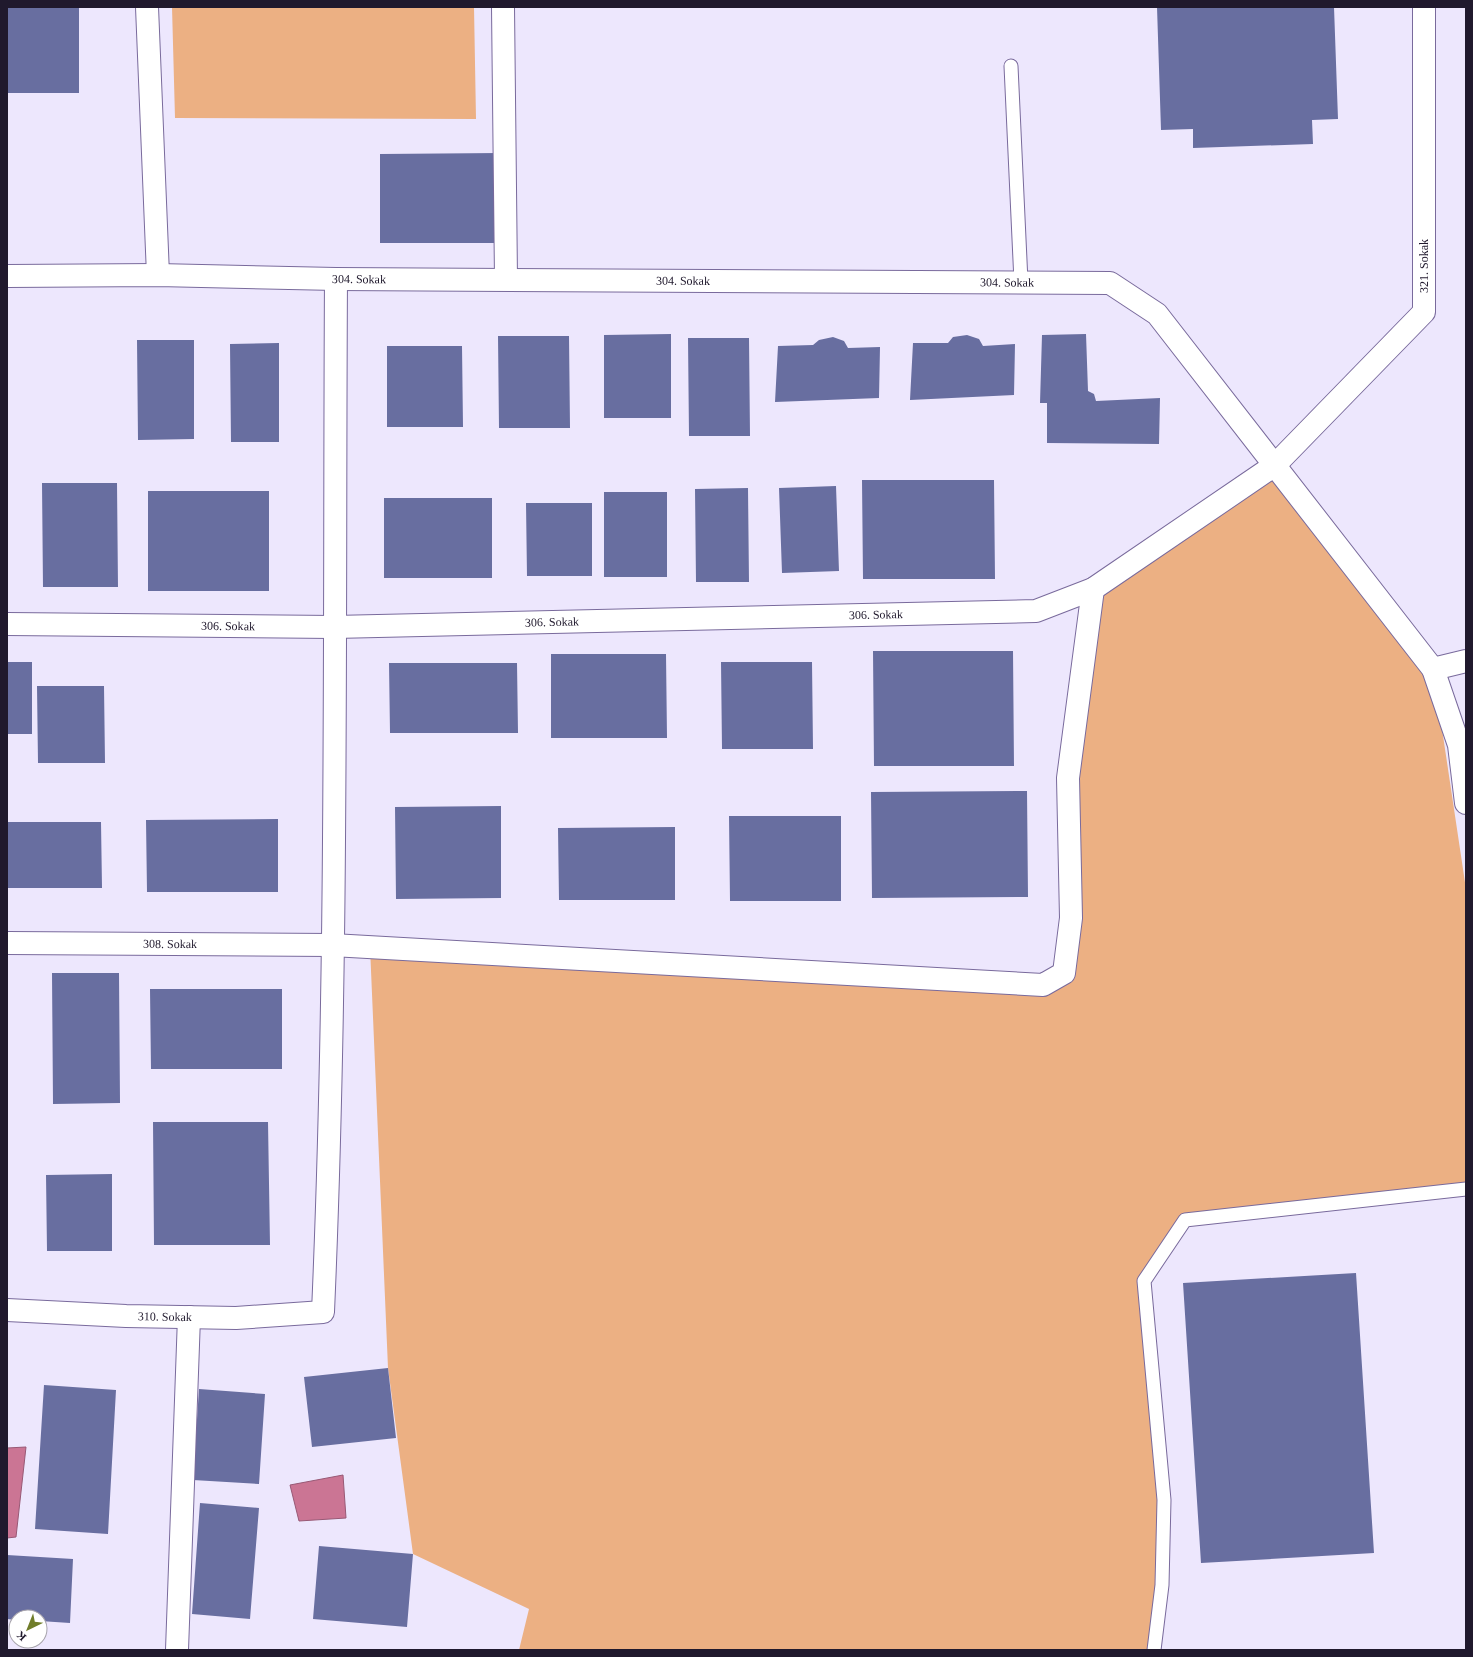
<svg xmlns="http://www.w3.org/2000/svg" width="1473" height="1657" font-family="Georgia,serif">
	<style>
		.green { fill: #ecb083 }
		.water { fill: #cb7594; stroke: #985975 }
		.building { fill: #686ea0 }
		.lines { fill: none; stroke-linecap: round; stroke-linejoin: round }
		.lane-casing { stroke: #796a9c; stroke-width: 15 }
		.street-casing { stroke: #796a9c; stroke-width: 24 }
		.lane { stroke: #fff; stroke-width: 13 }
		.street { stroke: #fff; stroke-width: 22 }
		.labels { text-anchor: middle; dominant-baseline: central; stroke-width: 3; stroke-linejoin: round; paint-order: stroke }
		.street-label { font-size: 12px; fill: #20192d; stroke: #fff }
	</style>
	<rect width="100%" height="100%" fill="#ede7fd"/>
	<!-- green -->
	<path class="green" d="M172 7H474L476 119 175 118Z
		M1275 465 1433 669 1466 889V1189L1185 1220 1144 1281 1162 1585 1154 1650H519L529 1609 413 1554 388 1368 370 947 1043 985 1064 973 1093 589Z"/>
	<!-- water -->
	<path class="water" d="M26 1447 16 1537 7 1538V1448Z
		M343 1475 346 1518 299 1521 290 1485Z"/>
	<!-- building -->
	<path class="building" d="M7 7H79V93H7Z
		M1157 7H1334L1338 119 1312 120 1313 144 1193 148V129L1161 130Z
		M500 153 501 243H380V154Z
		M671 334V418H604V335Z
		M1086 334 1088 391 1094 394 1096 401 1160 398 1159 444 1047 443V403H1040L1042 335Z
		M967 335 979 339 983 346 1015 344 1014 395 910 400 913 343H948L953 337Z
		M498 336H569L570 428H499Z
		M833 337 844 341 848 348 880 347 879 398 775 402 778 346 813 345 819 340Z
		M688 338H749L750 436H689Z
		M137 340H194V439L138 440Z
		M279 343V442H231L230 344Z
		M387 346H462L463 427H387Z
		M862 480H994L995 579H863Z
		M42 483H117L118 587H43Z
		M836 486 839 571 782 573 779 488Z
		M748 488 749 582H696L695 489Z
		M148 491H269V591H148Z
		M604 492H667V577H604Z
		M384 498H492V578H384Z
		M526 503H592V576H527Z
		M873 651H1013L1014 766H874Z
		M551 654H666L667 738H551Z
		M7 662H32V734H7Z
		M721 662H812L813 749H722Z
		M389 663H517L518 733H390Z
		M37 686H104L105 763H38Z
		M1027 791 1028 897 872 898 871 792Z
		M501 806V898L396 899 395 807Z
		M729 816H841V901H730Z
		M278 819V892H147L146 820Z
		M7 822H101L102 888H7Z
		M675 827V900H559L558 828Z
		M52 973H119L120 1103 53 1104Z
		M150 989H282V1069H151Z
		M153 1122H268L270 1245H154Z
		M112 1174V1251H47L46 1175Z
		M1356 1273 1374 1553 1201 1563 1183 1283Z
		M388 1368 396 1438 312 1447 304 1377Z
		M44 1385 116 1390 108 1534 35 1529Z
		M199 1389 265 1394 259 1484 193 1480Z
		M200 1503 259 1508 250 1619 192 1614Z
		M319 1546 413 1554 407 1627 313 1619Z
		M7 1555 73 1559 70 1623 40 1621V1617H16V1620L7 1619Z"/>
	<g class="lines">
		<!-- lane casing -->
		<g class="lane-casing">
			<path id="lane" d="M1011 66 1021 282
				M1154 1650 1162 1585 1164 1500 1144 1281 1185 1220 1466 1189"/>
		</g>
		<!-- street casing -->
		<g class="street-casing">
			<g id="street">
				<path d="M147 7 158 275"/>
				<path d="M503 7 506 279"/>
				<path id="s1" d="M7 276 158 275 336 279 1110 283 1157 314 1433 669 1459 745 1466 803"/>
				<path id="s2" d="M7 624 334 627 1036 611 1093 589 1275 465 1424 312V7"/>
				<path d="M1433 669 1466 661"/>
				<path id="s3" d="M7 943 332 945 1043 985 1064 973 1071 918 1068 778 1093 589"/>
				<path id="s4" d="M7 1310 126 1316 236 1318 323 1312C338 968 334 623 336 279"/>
				<path d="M177 1650 189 1317"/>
			</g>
		</g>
		<!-- lane -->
		<use href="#lane" class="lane"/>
		<!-- street -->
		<use href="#street" class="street"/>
	</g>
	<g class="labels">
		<!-- street labels -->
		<g class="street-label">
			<text transform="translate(1424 266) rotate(-90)">321. Sokak</text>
			<text stroke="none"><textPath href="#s1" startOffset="352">304. Sokak</textPath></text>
			<text stroke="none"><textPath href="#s1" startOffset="676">304. Sokak</textPath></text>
			<text stroke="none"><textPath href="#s1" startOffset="1000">304. Sokak</textPath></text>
			<text stroke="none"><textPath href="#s2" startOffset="869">306. Sokak</textPath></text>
			<text stroke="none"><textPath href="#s2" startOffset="545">306. Sokak</textPath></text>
			<text stroke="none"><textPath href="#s2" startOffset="221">306. Sokak</textPath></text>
			<text stroke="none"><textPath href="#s3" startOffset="163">308. Sokak</textPath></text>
			<text stroke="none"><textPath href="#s4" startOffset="158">310. Sokak</textPath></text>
		</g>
	</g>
	<!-- border -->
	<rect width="1473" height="1657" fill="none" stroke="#20192d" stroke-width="16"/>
	<!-- north arrow -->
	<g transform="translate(28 1629) rotate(223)"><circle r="19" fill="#ffffff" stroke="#a6a3ab"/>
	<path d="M0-3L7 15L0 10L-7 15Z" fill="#707d2a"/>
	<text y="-6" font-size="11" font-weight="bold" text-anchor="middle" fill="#20192d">K</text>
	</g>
</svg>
